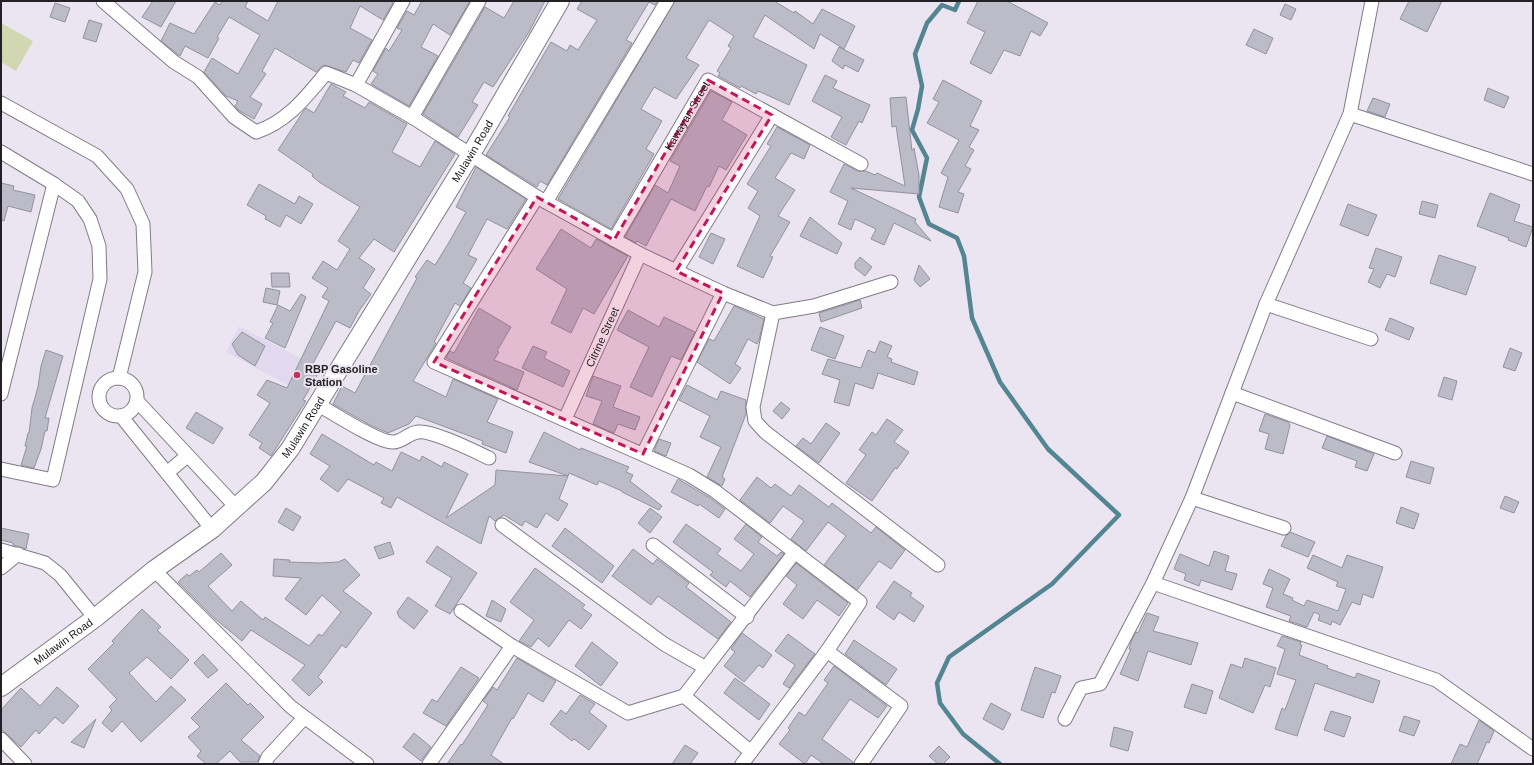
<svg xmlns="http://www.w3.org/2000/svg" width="1534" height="765" font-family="Arial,sans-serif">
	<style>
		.commercial { fill: #e3d9ee }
		.green { fill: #d0d7b1 }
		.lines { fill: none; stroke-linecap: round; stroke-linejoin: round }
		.stream { stroke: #538692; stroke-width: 4.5 }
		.building { fill: #bbbcc8; stroke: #92929e }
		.minor-casing { stroke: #817c87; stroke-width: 15 }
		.secondary-casing { stroke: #817c87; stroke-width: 20 }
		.minor { stroke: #fff; stroke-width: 13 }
		.secondary { stroke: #fff; stroke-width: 18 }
		.marked { fill: #c2185b; fill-opacity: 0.2; stroke: #c2185b; stroke-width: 3; stroke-dasharray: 8 5; stroke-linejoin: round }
		.poi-dot { fill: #c13158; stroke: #ebe5f1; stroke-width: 1.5 }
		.labels { text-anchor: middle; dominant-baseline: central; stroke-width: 4; stroke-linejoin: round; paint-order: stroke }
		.street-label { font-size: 11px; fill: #232125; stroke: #ebe5f1 }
		.poi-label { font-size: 11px; font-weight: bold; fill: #232125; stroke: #ebe5f1; text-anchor: start }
	</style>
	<rect width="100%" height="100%" fill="#ebe5f1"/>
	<!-- commercial -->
	<path class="commercial" d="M239 326 323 370 308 396 226 352Z"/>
	<!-- green -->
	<path class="green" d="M1 23 33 41 16 71 1 62Z"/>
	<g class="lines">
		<!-- stream -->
		<path class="stream" d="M959 1 955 10 942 5 927 23 915 54 922 86 918 109 912 130 927 158 919 197 929 224 957 238 964 256 972 318 1000 382 1048 449 1119 515 1052 584 949 657 937 683 940 703 963 734 1000 764"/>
	</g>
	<!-- building -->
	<path class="building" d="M153 1H176L161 27 142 17Z
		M222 1H248L245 7 268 21 278 1H390L393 3 383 20 360 6 350 28 372 40 359 63 353 60 346 72 324 65 316 72 275 48 262 71 266 74 250 97 262 104 254 119 238 110 235 106 238 101 226 96 204 72 212 58 238 74 260 35 229 17 217 37 219 38 208 58 185 46 180 56 161 41 170 23 194 34 215 2 220 5Z
		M422 1H470L450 35 433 24 421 47 438 56 409 106 371 84 378 74 373 71 386 48 389 51 402 30 397 28 407 11 414 15Z
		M514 1H545L529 32 493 87 484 82 472 102 478 105 458 137 423 114 485 7 504 18Z
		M582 1H658L655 5 649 2 626 40 632 43 547 185 540 181 537 187 486 155 510 117 508 116 551 42 567 51 570 45 578 50 597 20 577 9Z
		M675 1H774L794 13 795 11 813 24 822 9 855 26 844 49 820 34 814 49 765 15 753 37 807 65 789 105 758 91 756 94 741 86 740 88 718 76 720 73 717 71 731 48 728 46 734 36 709 20 686 58 699 65 676 99 654 87 641 109 662 121 646 149 654 154 611 229 558 199Z
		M978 1H1007L1048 23 1040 36 1031 31 1020 56 1004 50 991 74 970 63 985 32 967 23Z
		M1409 1H1442L1427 32 1400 19Z
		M55 3 70 8 65 22 50 17Z
		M1285 4 1296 9 1291 20 1280 15Z
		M89 20 102 24 96 42 83 38Z
		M1254 29 1273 38 1266 54 1246 45Z
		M839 47 864 60 858 72 845 65 843 69 832 61Z
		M825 75 837 81 833 88 870 105 862 123 859 121 846 145 831 137 842 117 812 101Z
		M943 80 982 101 970 126 979 130 969 147 974 150 965 166 971 169 958 192 964 194 958 213 939 207 948 177 941 173 959 140 927 123 939 102 933 99Z
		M331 84 346 92 343 96 365 108 369 102 407 124 392 152 420 167 435 141 455 154 394 252 374 239 359 258 375 269 363 288 371 294 359 311 350 328 336 321 309 371 317 375 303 400 306 401 271 456 259 448 262 443 249 435 270 403 257 395 267 380 287 388 329 301 322 297 328 288 312 278 323 261 337 270 350 249 338 241 360 207 319 182 312 176 313 174 278 150 303 112 306 108 314 113Z
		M1488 88 1509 97 1504 108 1484 100Z
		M711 91 732 102 722 120 747 135 726 170 719 166 709 187 707 186 695 211 671 199 646 246 637 241 636 243 625 237 655 185 668 193 680 166 670 161Z
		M906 97 912 151 914 148 919 175V194L851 188 916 219 915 222 931 241 894 223 884 245 871 239 876 229 855 219 851 230 838 224 848 201 830 192 844 164 858 171H866L875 175 877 173 905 186 896 126 892 127 890 98Z
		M1373 98 1390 104 1385 117 1367 111Z
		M777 127 810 145 804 159 791 153 775 178 795 190 778 216 790 222 770 256 773 257 763 278 737 266 760 216 748 208 758 191 747 184 771 146 767 144Z
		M476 167 526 199 507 229 487 219 468 255 477 259 463 283 471 288 460 306 455 303 434 342 436 343 413 381 446 397 453 379 498 399 487 422 513 432 506 453 482 444 483 441 416 416 409 424 388 433 370 425 333 404 342 386 355 393 417 278 415 277 427 260 435 265 448 244 466 212 456 207Z
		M1 183 14 186 13 190 35 195 31 212 8 206 4 221 1 220Z
		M259 184 295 204 299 196 313 204 301 224 286 215 280 227 265 219 266 216 247 205Z
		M1490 193 1520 205 1514 221 1533 227 1526 247 1508 240 1509 238 1477 226Z
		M1422 201 1438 205 1435 218 1419 214Z
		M1348 204 1377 215 1368 236 1340 225Z
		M810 217 842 243 837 254 800 236Z
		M561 229 591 248 596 239 628 256 594 314 583 308 571 333 551 323 567 289 536 269Z
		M711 233 725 239 713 264 699 257Z
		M1376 248 1402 257 1395 277 1387 274 1380 288 1368 282 1374 269 1369 268Z
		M1439 255 1476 267 1466 295 1430 283Z
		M860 257 872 267 865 276 855 268V263Z
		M919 265 930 279 920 287 914 280Z
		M271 273H289L290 287H272Z
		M266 288 280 291 277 305 263 302Z
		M301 294 306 297 285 348 265 338 273 323 270 322 278 305 290 311Z
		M860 300 862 308 821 322 819 313Z
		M734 306 764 319 759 340 757 344 748 339 735 364 741 368 730 384 697 362 709 339 714 341Z
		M479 308 511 327 497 351 499 352 494 360 524 372 517 390 446 358 450 351 454 353Z
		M628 310 659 327 664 317 695 332 681 360 671 356 652 397 630 387 649 347 617 330Z
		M1390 318 1414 328 1409 340 1385 330Z
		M820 327 844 336 835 359 811 350Z
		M242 332 265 346 255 366 238 355 232 344Z
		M880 341 892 346 887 357 892 359 891 362 918 372 914 385 878 373 873 389 855 383 849 406 834 402 840 380 822 374 828 359 861 368 868 350 875 353Z
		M533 346 547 352 544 358 570 371 563 387 522 368Z
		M1510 348 1522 353 1515 371 1503 367Z
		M46 350 63 356 45 418H49L47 431H45L41 449 34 468 21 465 27 446H25L28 433H29L32 408 38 387 41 366Z
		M593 376 621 386 613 407 640 417 635 430 618 424 614 433 593 424 602 401 586 396Z
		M1444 377 1457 381 1452 400 1438 396Z
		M687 385 717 400 721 391 746 400V414L722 477 725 479 722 486 707 477 721 447 700 437 710 416 679 400Z
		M781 402 790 409 782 419 773 411Z
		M196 412 223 428 213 444 186 428Z
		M1265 414 1288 422 1290 425 1283 454 1265 449 1269 434 1259 431Z
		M887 419 903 430 894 442 909 452 897 469 895 468 872 501 846 483 866 455 859 450 872 432 876 435Z
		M826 423 840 433 819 463 796 446 803 438 811 444Z
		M544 432 580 450 581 448 629 467 626 472 633 475 630 481 662 506 659 510 622 492V491L599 481 597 485 569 473 568 476 529 462Z
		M322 434 374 465 376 462 392 471 401 452 420 461 422 456 442 467 444 462 468 474 446 518 495 485 496 470 568 476 559 499 568 504 558 521 546 513 537 528 525 521 522 526 504 515 495 521 489 516 481 544 397 497 391 508 381 503 384 498 348 479 338 492 320 479 330 466 310 454Z
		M1327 436 1374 454 1367 471 1355 467 1357 461 1322 448Z
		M659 439 671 443 666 456 654 451Z
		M1411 461 1434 468 1430 484 1406 477Z
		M757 477 771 488 775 484 791 496 799 485 829 507 832 503 871 533 876 527 905 550 891 569 879 561 857 590 824 565 846 536 828 522 806 551 791 539 804 521 783 506 770 523 740 500Z
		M678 479 710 498 725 509 719 518 699 504 698 506 671 492Z
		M1505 496 1519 502 1514 513 1500 508Z
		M1401 507 1419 514 1414 529 1396 523Z
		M286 508 301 517 293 531 278 522Z
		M650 508 662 517 650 533 638 523Z
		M686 524 721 549 717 554 741 571 754 554 734 539 746 524 762 537 758 542 777 556 781 552 784 554 750 597 730 581 726 587 710 575 713 572 673 542Z
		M1 528 29 534 26 549 13 545V543L1 540Z
		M565 528 614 566 602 583 552 546Z
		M1290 532 1315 542 1308 557 1281 546 1286 536Z
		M390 542 394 554 379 559 374 547Z
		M437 546 477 573 450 614 435 606 452 578 426 562Z
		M633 549 653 564 657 559 689 583 686 587 731 622 718 639 658 596 651 605 612 576Z
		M1214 551 1229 556 1225 571 1237 574 1232 590 1201 580 1199 586 1184 580 1186 574 1174 569 1180 554 1209 566Z
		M221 553 232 565 208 586 232 611 241 601 263 620 265 617 309 646 319 634 322 636 341 612 322 595 306 615 285 599 301 578 273 576 274 559 290 560 289 562 320 563 338 562 345 559 360 575 343 591 372 613 346 648 342 645 318 677 323 682 309 696 292 680 305 665 251 630 242 641 214 618 178 582 187 574 189 576 197 570 199 572Z
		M1313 555 1342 568 1347 555 1383 567 1373 598 1363 594 1360 605 1352 602 1340 625 1332 621 1331 625 1318 620 1320 615 1314 612 1307 627 1289 621 1291 616 1266 607 1273 588 1263 584 1269 569 1290 579 1283 594 1293 598 1292 600 1304 606 1307 600 1338 611 1346 589 1336 586 1338 582 1307 568Z
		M796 563 848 603 839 616 817 600 803 619 783 604 797 585 786 576Z
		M535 568 585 605 582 608 592 615 581 629 569 620 549 647 538 638 531 647 519 641 534 620 510 602Z
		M894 581 912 593 910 596 924 606 914 622 899 612 894 620 876 607Z
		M408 597 428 611 414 629 399 617 397 612Z
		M492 600 506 609 501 622 486 616Z
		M142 609 161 627 157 630 189 660 171 679 147 657 129 673 156 702 171 686 186 700 141 742 122 721 112 732 102 723 112 710 109 707 117 699 88 669 114 643 112 641Z
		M1147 613 1159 617 1153 631 1198 643 1191 665 1148 651 1138 681 1120 674 1131 649H1129L1131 642 1136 632 1138 633Z
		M742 633 772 655 763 668 759 665 744 682 724 666 735 652 731 649Z
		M788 634 815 654 789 688 783 684 795 665 775 651Z
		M1282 636 1301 642 1300 645H1302L1299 655 1328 666 1327 668 1355 678 1357 673 1380 681 1373 703 1315 683 1297 736 1275 729 1282 708 1285 710 1296 680 1277 674 1285 649 1277 646Z
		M854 640 897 669 886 685 845 654Z
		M592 642 618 663 601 686 575 666Z
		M203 654 218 670 208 678 194 663Z
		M517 658 556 681 543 702 528 693 513 719 512 718 491 755 504 764H447L461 744 462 745 488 705 483 701 493 687 497 690Z
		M1245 658 1276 668 1270 687 1265 685 1253 713 1219 698 1231 664 1242 668Z
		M834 666 887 706 878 718 850 699 822 739 853 762V764H824L811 755 805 764 779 744 790 730 788 728 799 712 805 716 828 683 824 680Z
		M461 667 479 678 446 726 423 713 432 699 437 702Z
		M1035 667 1061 676 1055 693 1052 692 1043 718 1021 710Z
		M735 678 770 704 759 720 724 693Z
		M226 683 248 705 250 703 264 717 241 740 260 756 257 762H240L230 751 216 764H206L197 756 201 751 188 737 200 727 191 718Z
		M1192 684 1213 691 1206 714 1184 707Z
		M57 687 79 706 63 724 55 717 39 734 36 730 21 747 1 729V710L21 688 40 706Z
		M580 695 595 704 589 712 607 726 589 750 574 739 572 741 550 724 561 710 566 714Z
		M991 703 1011 714 1003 730 983 719Z
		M1331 711 1351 717 1344 737 1324 730Z
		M1404 716 1420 721 1414 736 1399 731Z
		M96 719 84 748 71 742Z
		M1479 720 1494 731 1489 743 1487 742 1477 764H1451L1460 744 1467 747Z
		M1114 727 1133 732 1128 751 1110 746Z
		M414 733 431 747 421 761 403 747Z
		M685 745 698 753 690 764H672Z
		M939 746 950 757 943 764H938L929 756Z"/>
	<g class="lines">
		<!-- minor casing -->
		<g class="minor-casing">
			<g id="minor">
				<path d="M103 1 174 62 198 77 234 117 256 132C287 122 306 97 326 73L356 85 412 117 537 197 640 254 723 293 773 313 814 306 891 282"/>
				<path d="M356 85 403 1"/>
				<path d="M1 103 97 156 127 189 143 224 145 272 119 378"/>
				<path d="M1350 114 1533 174"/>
				<path d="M412 117 479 1"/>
				<path d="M1 152 54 184 78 201 90 219 99 246 100 279 53 480 1 469"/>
				<path d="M537 197 434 362 689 475 715 491 860 602 827 651 742 764"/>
				<path d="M546 202 667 1"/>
				<path id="s1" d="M614 240 708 80 861 164"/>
				<path d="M676 271 772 115"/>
				<path d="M1266 304 1371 339"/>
				<path d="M773 313 753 407 755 421 765 432 938 565"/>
				<circle cx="118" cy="397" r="19"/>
				<path d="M1232 393 1395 453"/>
				<path d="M1 394 54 184"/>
				<path d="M137 401 237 508"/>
				<path d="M317 404C331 412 379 443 393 442 403 442 408 433 418 432 432 430 474 451 489 458"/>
				<path d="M121 416 212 529"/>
				<path id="s2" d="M565 419 640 254"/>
				<path d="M643 454 723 293"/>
				<path d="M167 473 187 456"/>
				<path d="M1192 498 1284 528"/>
				<path d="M502 525 664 644 706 668"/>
				<path d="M653 545 747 617"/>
				<path d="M1 550 45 563 60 575 95 618"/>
				<path d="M1 568 18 554"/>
				<path d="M154 570 291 707 367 764"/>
				<path d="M1153 583 1436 680 1533 749"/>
				<path d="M461 611 512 646"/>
				<path d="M827 651 901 706 861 764"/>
				<path d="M1065 719 1081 688 1100 684 1153 583 1192 498 1266 304 1350 114 1372 1"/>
				<path d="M1 739 25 764"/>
				<path d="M751 752 684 696 795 552"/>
				<path d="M265 764 268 757 304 718"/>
				<path d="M429 764 512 646 628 713 684 696"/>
			</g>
		</g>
		<!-- secondary casing -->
		<g class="secondary-casing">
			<g id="secondary">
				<path id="s3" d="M1 687 95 618 154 570 212 529 264 482 290 449 471 154 560 1"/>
			</g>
		</g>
		<!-- minor -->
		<use href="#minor" class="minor"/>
		<!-- secondary -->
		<use href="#secondary" class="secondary"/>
	</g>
	<!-- marked area -->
	<path class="marked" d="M708 80 772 115 676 271 723 293 643 454 434 362 537 197 614 240Z"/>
	<!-- markers -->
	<circle class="poi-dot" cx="297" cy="375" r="4"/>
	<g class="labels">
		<!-- street labels -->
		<g class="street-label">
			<text stroke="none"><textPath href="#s1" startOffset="144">Kawayan Street</textPath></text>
			<text stroke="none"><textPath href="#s3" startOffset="725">Mulawin Road</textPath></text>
			<text stroke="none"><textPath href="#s2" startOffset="90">Citrine Street</textPath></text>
			<text stroke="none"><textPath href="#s3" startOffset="401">Mulawin Road</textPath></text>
			<text stroke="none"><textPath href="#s3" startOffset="77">Mulawin Road</textPath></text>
		</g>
		<!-- poi labels -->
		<g class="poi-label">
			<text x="305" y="369">RBP Gasoline<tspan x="305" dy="13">Station</tspan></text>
		</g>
	</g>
	<!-- border -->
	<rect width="1534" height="765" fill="none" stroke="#232125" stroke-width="4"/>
</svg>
